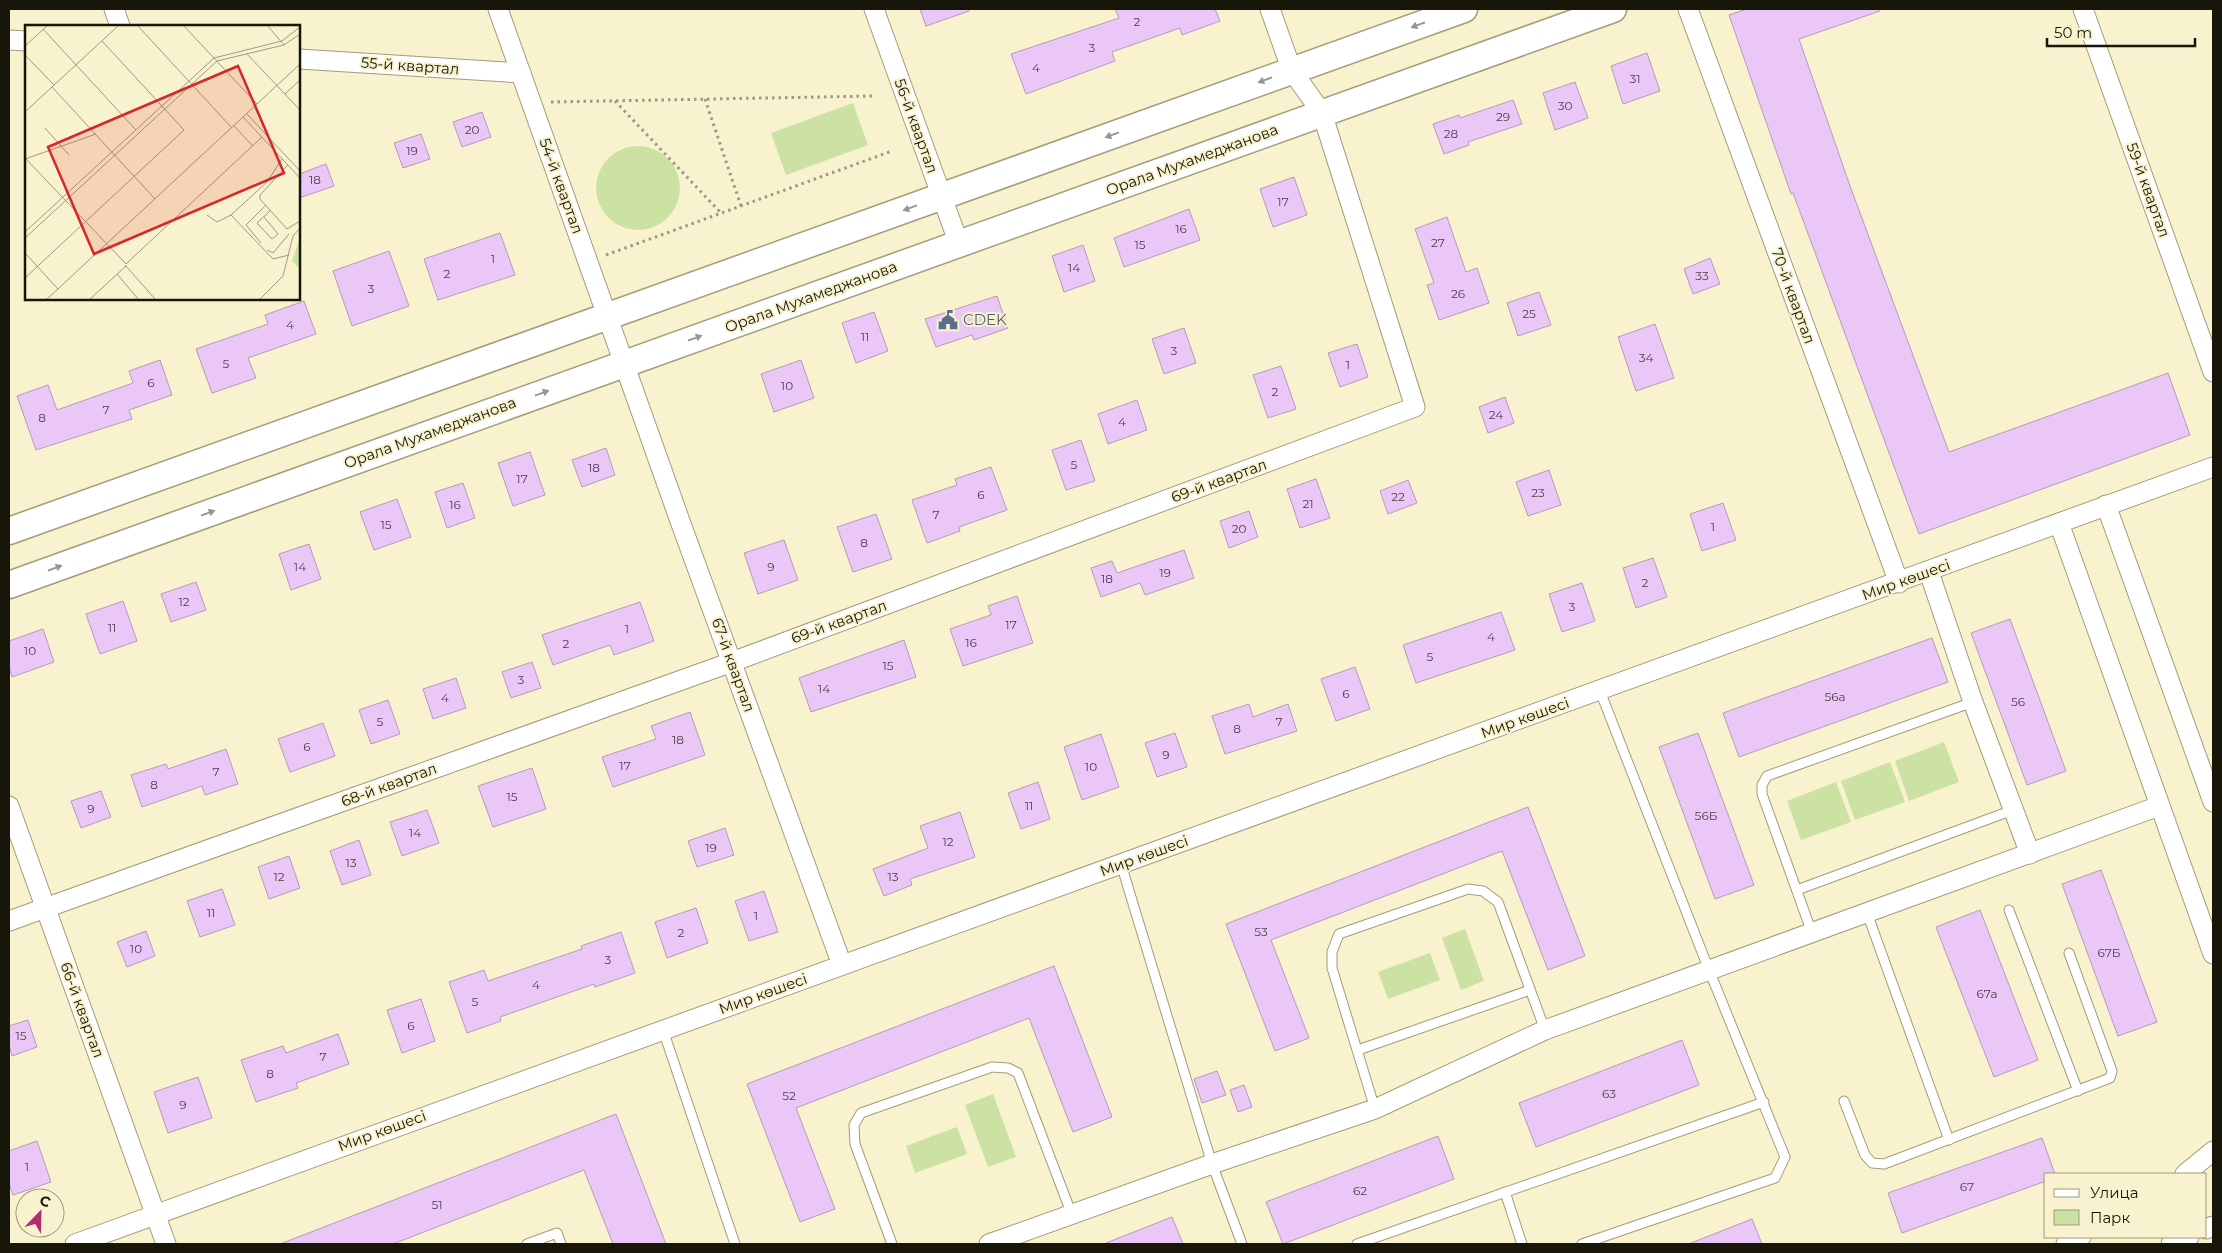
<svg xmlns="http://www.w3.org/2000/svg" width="2222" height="1253" viewBox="0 0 2222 1253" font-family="Montserrat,sans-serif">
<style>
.green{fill:#cbe2a2}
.building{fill:#ebc7f8;stroke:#b19cb9}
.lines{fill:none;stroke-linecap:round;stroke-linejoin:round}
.lane-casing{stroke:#a29c7a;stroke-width:11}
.street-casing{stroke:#a29c7a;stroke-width:21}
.secondary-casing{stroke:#a29c7a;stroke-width:29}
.path{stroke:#9d987e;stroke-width:3;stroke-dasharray:2.5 4;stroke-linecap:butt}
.lane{stroke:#fff;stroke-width:9}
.street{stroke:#fff;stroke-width:19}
.secondary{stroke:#fff;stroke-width:26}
.oneway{fill:#979690}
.labels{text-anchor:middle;stroke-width:4;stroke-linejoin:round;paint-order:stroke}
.number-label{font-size:12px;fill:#4d4245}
.street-label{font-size:15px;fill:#181609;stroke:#f9f2ce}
.service-label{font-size:15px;fill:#4e5e75;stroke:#f9f2ce;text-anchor:start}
.inset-road{fill:none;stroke:#9f9a7f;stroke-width:1}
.view{fill:#d62828;fill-opacity:0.15;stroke:#d62828;stroke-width:2.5}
.inset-edge{fill:none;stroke:#181609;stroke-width:2.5}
</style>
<rect width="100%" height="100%" fill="#f9f2ce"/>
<g class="green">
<path d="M853,103l15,42 -82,30 -15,-42z"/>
<circle cx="638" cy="188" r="42"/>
<path d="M1944,742l15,40 -50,19 -14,-40z"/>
<path d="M1890,762l15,40 -50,18 -14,-39z"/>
<path d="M1836,782l15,40 -50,18 -14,-39z"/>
<path d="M1465,929l19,52 -23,9 -19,-52z"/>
<path d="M1430,953l10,27 -52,19 -10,-27z"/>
<path d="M993,1094l23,63 -28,10 -23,-62z"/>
<path d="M957,1127l10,27 -52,19 -9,-27z"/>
</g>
<g class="building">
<path d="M920,9h49v2l-43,15z"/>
<path d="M1115,9h100l5,12 -38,14 -2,-7 -68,24 3,9 -89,33 -15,-40 108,-36z"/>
<path d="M1747,9h132l1,2 -81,28 51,147 99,266 219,-79 22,62 -271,99 -126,-341 -2,1 -62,-179z"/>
<path d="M1647,53l13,38 -37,13 -12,-38z"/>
<path d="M1575,82l13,36 -33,12 -12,-37z"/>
<path d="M1513,100l9,24 -54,18 1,3 -25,9 -11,-30 26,-9 1,3z"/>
<path d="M482,112l9,25 -29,10 -9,-25z"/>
<path d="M421,134l9,25 -27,9 -9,-25z"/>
<path d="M326,164l8,22 -35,12v-24z"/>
<path d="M1294,177l13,38 -34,12 -13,-38z"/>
<path d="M1189,209l11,31 -76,27 -10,-29z"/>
<path d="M1447,217l19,55 11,-4 12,35 -50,17 -12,-35 7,-2 -19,-54z"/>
<path d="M500,233l15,42 -77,25 -14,-41z"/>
<path d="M1083,245l12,36 -31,11 -12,-36z"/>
<path d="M389,251l20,55 -57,20 -19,-55z"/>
<path d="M1710,258l10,26 -27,10 -9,-25z"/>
<path d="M1539,292l12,33 -33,11 -11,-33z"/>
<path d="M997,296l11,32 -34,12 -2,-5 -36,12 -11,-28z"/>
<path d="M304,301l12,33 -68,24 8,20 -44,15 -16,-44 72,-25 -3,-9z"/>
<path d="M874,312l14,39 -32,12 -14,-40z"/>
<path d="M1655,324l19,54 -38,13 -18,-54z"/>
<path d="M1184,328l12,35 -32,11 -12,-35z"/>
<path d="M1357,344l11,33 -28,10 -12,-34z"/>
<path d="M160,360l12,35 -43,15 3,9 -96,31 -19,-54 31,-11 9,25 76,-27 -4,-12z"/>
<path d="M801,360l13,38 -40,14 -13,-38z"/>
<path d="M1281,366l15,43 -28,9 -15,-43z"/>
<path d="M1505,397l9,26 -26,10 -9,-26z"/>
<path d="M1137,400l10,30 -39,14 -10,-30z"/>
<path d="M1081,440l14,41 -29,9 -14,-40z"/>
<path d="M606,448l9,27 -33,12 -10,-27z"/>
<path d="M530,452l15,43 -32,11 -15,-43z"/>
<path d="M991,467l16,43 -48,17 1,4 -33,12 -15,-43 45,-15 -2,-6z"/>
<path d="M1549,470l12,35 -33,11 -12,-34z"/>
<path d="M1316,479l14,39 -30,10 -13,-39z"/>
<path d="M1408,480l9,23 -29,11 -8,-23z"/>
<path d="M463,483l12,35 -28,10 -12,-36z"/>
<path d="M397,499l14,38 -37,13 -14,-38z"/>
<path d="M1723,503l13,37 -34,11 -12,-37z"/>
<path d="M1249,511l9,26 -29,11 -9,-27z"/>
<path d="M876,514l16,45 -39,13 -16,-45z"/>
<path d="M784,540l14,40 -40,14 -14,-41z"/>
<path d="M309,544l12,35 -30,11 -12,-36z"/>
<path d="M1184,550l10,28 -49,17 -5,-12 -39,14 -10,-29 21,-7 5,12z"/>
<path d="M1653,558l14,39 -31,11 -13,-40z"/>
<path d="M196,582l10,28 -35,12 -10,-28z"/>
<path d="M1582,583l13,38 -33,11 -13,-38z"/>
<path d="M1017,596l16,47 -70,23 -13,-37 41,-14 -3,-9z"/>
<path d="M123,601l14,40 -37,13 -14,-40z"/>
<path d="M640,602l14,39 -40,14 -4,-10 -57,20 -11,-30z"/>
<path d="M1501,612l14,38 -99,33 -13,-38z"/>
<path d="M2010,619l56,152 -39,14 -56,-152z"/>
<path d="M43,629l11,33 -42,15 -3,-10v-26z"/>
<path d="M1932,638l16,44 -209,75 -16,-44z"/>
<path d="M904,640l12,37 -105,35 -12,-34z"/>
<path d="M532,662l9,26 -30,10 -9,-26z"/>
<path d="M1355,667l15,42 -34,12 -15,-42z"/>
<path d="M456,678l10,30 -33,11 -10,-30z"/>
<path d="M388,700l12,34 -29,10 -12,-34z"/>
<path d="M1249,704l4,13 35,-13 9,27 -72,23 -13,-38z"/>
<path d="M690,712l15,43 -92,32 -11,-30 54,-18 -5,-13z"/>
<path d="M323,723l12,33 -45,16 -12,-33z"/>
<path d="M1175,733l12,34 -30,10 -12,-34z"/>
<path d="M1698,733l56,152 -39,14 -56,-152z"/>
<path d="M1101,734l18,53 -37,13 -18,-53z"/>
<path d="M226,749l12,35 -33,11 -3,-9 -60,21 -11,-32 35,-11 2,5z"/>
<path d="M532,768l14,41 -53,18 -15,-41z"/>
<path d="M1038,782l12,37 -29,10 -13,-36z"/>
<path d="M101,791l10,26 -30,11 -10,-27z"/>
<path d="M1528,807l57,149 -37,14 -46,-119 -231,89 38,98 -34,13 -49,-127z"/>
<path d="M427,810l12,33 -37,13 -12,-34z"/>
<path d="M960,812l15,45 -65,22 2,6 -28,11 -11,-27 55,-21 -8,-22z"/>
<path d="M725,828l9,27 -37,12 -9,-26z"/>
<path d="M359,840l12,35 -29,10 -12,-34z"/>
<path d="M289,856l11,32 -31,11 -11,-32z"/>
<path d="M2101,870l56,152 -39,14 -56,-152z"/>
<path d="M222,889l13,36 -35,12 -13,-36z"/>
<path d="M764,891l14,41 -29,9 -14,-40z"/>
<path d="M696,908l12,35 -41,15 -12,-36z"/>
<path d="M1980,910l58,150 -44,17 -58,-150z"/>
<path d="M146,931l9,25 -28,11 -10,-25z"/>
<path d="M621,932l14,41 -40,14 -1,-3 -94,33 1,4 -34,12 -18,-51 35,-12 4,11 94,-32 -1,-3z"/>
<path d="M1054,966l58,151 -39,15 -44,-114 -233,90 39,101 -35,13 -53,-138z"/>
<path d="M421,999l14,42 -33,12 -15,-43z"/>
<path d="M28,1020l9,27 -25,9 -3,-11v-19z"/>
<path d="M338,1034l11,30 -53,19 2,5 -42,14 -15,-42 42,-14 3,7z"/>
<path d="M1682,1040l17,45 -163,62 -17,-44z"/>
<path d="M1217,1071l9,24 -24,8 -8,-24z"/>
<path d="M198,1077l14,41 -44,15 -14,-41z"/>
<path d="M1244,1085l8,22 -14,5 -8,-22z"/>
<path d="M616,1114l50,130h-53l-29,-74 -191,74h-113z"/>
<path d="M1438,1136l16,43 -171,65 -17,-42z"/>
<path d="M2042,1138l13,36h-9v7l-144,52 -14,-40z"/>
<path d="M37,1141l14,41 -38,13 -4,-12v-32z"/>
<path d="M1172,1217l11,27h-77v-1z"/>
<path d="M1752,1219l10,25h-71v-1z"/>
</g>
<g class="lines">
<defs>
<g id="lane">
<path d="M1121,864l91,300 30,80"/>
<path d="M1797,890l216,-80"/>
<path d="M2009,910l69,181"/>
<path d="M1867,913l82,227"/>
<path d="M1812,933l-50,-139v-9l5,-9 206,-74"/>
<path d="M663,1030l72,214"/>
<path d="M1358,1050l172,-60"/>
<path d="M1844,1101l21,54 7,8 12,1 226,-86 2,-7 -43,-118"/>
<path d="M1375,1109l-43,-141v-16l7,-18 129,-45 15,2 15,11 47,128"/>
<path d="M1505,1192l17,52"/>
<path d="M527,1244l30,-11 4,11"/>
<path d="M892,1244l-37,-100 -1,-19 7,-12 131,-46 16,1 10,5 54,142"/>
<path d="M1357,1244l407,-142"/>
<path d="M1582,1244l193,-66 10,-21 -76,-187 -109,-279"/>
</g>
<g id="street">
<path d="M114,9l6,17"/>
<path d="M498,9l182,512 162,444"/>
<path d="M874,9l85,235"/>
<path d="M1688,9l211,574"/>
<path d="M2083,9l130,363"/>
<path d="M9,40l17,1"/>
<path d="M299,59l222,14"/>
<path d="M2106,505l107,297"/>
<path d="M2059,523l154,431"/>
<path d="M1929,572l44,130 57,152"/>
<path d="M9,806l157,438"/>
<path d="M9,921l723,-259 683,-255 -93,-294 -30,-42 -22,-62"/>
<path d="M2185,1174l28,-23"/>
<path d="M2206,1229l7,-3"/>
<path d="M75,1244l2138,-777"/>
<path d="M989,1244l223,-80 163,-55 170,-79 614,-224"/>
<path d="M2066,1244l15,-7"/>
<path d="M2171,1244l18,-7"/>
</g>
<g id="secondary">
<path d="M9,531l1455,-522"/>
<path d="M9,585l1604,-576"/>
</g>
</defs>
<use href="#lane" class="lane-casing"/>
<use href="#street" class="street-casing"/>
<use href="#secondary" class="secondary-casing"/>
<g class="path">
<path d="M705,99l36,107"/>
<path d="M615,101l106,112"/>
<path d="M551,102l322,-6"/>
<path d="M606,255l286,-104"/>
</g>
<use href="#lane" class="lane"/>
<use href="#street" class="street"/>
<use href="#secondary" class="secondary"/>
</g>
<defs><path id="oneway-solid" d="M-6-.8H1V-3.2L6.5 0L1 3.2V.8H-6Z" transform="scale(1.25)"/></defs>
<g class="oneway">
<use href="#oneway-solid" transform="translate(1418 25) rotate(160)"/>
<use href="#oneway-solid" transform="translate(1265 80) rotate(160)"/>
<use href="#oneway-solid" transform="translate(1112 135) rotate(160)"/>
<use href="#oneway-solid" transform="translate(910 208) rotate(160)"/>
<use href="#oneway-solid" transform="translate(695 338) rotate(-20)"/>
<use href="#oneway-solid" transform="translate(542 393) rotate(-20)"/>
<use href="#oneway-solid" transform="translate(208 513) rotate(-20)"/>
<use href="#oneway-solid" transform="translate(55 568) rotate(-20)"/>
</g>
<defs>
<symbol id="civic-bare" viewBox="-9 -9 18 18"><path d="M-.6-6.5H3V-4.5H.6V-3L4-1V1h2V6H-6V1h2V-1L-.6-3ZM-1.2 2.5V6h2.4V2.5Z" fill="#5c6f8a" stroke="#f9f2ce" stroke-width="2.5" paint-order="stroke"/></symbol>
</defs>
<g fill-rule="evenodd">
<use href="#civic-bare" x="934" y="306" width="28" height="28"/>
</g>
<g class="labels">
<g class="number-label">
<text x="1137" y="26">2</text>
<text x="1092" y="52">3</text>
<text x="1036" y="72">4</text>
<text x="1635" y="83">31</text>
<text x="1565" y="110">30</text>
<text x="1503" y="121">29</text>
<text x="472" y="134">20</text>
<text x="1451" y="138">28</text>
<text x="412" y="155">19</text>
<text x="315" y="184">18</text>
<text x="1283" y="206">17</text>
<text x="1181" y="233">16</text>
<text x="1438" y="247">27</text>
<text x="1140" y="249">15</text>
<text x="493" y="263">1</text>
<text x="1074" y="272">14</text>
<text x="447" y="278">2</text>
<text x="1702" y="280">33</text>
<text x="371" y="293">3</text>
<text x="1458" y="298">26</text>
<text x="1529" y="318">25</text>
<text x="290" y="329">4</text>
<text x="865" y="341">11</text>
<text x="1174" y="355">3</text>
<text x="1646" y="362">34</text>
<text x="226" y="368">5</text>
<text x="1348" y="369">1</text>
<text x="151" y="387">6</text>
<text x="787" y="390">10</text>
<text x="1275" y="396">2</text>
<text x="106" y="414">7</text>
<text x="1496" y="419">24</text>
<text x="42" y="422">8</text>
<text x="1122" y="426">4</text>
<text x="1074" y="469">5</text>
<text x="594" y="472">18</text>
<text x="522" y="483">17</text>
<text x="1538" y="497">23</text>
<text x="981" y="499">6</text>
<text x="1398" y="501">22</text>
<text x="1308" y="508">21</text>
<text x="455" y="509">16</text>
<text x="936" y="519">7</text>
<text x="386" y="529">15</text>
<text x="1713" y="531">1</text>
<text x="1239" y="533">20</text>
<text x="864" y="547">8</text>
<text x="300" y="571">14</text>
<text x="771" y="571">9</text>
<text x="1165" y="577">19</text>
<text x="1107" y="583">18</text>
<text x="1645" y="587">2</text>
<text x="184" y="606">12</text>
<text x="1572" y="611">3</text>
<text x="1011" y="629">17</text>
<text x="112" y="632">11</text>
<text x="627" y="633">1</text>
<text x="1491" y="641">4</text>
<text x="971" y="647">16</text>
<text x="566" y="648">2</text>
<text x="30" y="655">10</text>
<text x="1430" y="661">5</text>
<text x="888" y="670">15</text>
<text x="521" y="684">3</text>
<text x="824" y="693">14</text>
<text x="1346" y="698">6</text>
<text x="1835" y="701">56а</text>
<text x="445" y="702">4</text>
<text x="2018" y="706">56</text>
<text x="380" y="726">5</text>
<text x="1279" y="726">7</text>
<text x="1237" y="733">8</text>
<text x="678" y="744">18</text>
<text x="307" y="751">6</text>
<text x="1166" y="759">9</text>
<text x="625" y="770">17</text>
<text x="1091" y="771">10</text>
<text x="216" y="776">7</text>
<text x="154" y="789">8</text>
<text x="512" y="801">15</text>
<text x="1029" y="810">11</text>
<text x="91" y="813">9</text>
<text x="1706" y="820">56Б</text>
<text x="415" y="837">14</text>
<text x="948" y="846">12</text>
<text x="711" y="852">19</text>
<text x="351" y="867">13</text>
<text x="279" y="881">12</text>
<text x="893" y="881">13</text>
<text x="211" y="917">11</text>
<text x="756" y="920">1</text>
<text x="1261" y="936">53</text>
<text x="681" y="937">2</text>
<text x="136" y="953">10</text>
<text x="2109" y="957">67Б</text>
<text x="608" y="964">3</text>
<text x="536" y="989">4</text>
<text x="1987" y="998">67а</text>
<text x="475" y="1006">5</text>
<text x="411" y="1030">6</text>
<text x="21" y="1040">15</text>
<text x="323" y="1061">7</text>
<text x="270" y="1078">8</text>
<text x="1609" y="1098">63</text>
<text x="789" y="1100">52</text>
<text x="183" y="1109">9</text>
<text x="27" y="1171">1</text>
<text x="1967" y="1191">67</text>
<text x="1360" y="1195">62</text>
<text x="437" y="1209">51</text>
</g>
<g class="street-label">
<text transform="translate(410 66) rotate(4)" y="5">55-й квартал</text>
<text transform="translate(916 126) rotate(70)" y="5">56-й квартал</text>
<text transform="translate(1192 160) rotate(-20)" y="5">Орала Мухамеджанова</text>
<text transform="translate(561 186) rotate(70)" y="5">54-й квартал</text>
<text transform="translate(2148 190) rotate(70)" y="5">59-й квартал</text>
<text transform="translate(1793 296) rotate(70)" y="5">70-й квартал</text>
<text transform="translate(811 297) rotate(-20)" y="5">Орала Мухамеджанова</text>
<text transform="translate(430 433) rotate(-20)" y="5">Орала Мухамеджанова</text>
<text transform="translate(1219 481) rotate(-20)" y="5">69-й квартал</text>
<text transform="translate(1906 580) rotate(-20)" y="5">Мир көшесі</text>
<text transform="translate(839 622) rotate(-20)" y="5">69-й квартал</text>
<text transform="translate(733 665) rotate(70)" y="5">67-й квартал</text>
<text transform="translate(1525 718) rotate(-20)" y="5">Мир көшесі</text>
<text transform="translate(389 785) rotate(-20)" y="5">68-й квартал</text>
<text transform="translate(1144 856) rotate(-20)" y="5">Мир көшесі</text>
<text transform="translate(763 994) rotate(-20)" y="5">Мир көшесі</text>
<text transform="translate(82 1010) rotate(70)" y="5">66-й квартал</text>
<text transform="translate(382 1131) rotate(-20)" y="5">Мир көшесі</text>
</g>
<g class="service-label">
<text x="963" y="325">CDEK</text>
</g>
</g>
<g transform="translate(25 25)">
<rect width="275" height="275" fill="#f9f2ce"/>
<path d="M275,213v31l-8,-8z" fill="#cbe2a2"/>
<path class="inset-road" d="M112,0l95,103M158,0l74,79M242,0l17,20M18,4l93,101M0,21l23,-21M222,29l53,56M0,30l29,30M27,62l103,112M260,69l15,-14M0,87l94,-87M222,89l53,57M218,92l57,61M209,101l19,20M20,103l24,27M0,133l101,106 136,-127M0,134l71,-25M263,140l-28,30v4l27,30 13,-8M182,190l10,7 14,-7 42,44 16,-4M206,190l36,-33 15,-23M239,192l14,17 -6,5 -15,-16 14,-13M0,207l189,-174 68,-17 18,-14M0,213l192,-177 67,-16 16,-11M236,218l-15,-18 20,-20M242,225l6,3 16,-19M0,228l33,36M100,240l31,35M92,249l22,26M0,253l159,-148 -82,-89M21,275l254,-236M64,275l37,-34M234,275l24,-24 10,-40 7,-8"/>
<path class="view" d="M213,41l46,107 -190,81 -46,-107z"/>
<rect width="275" height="275" class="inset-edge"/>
</g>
<rect width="2222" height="1253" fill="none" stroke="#181609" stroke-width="20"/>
<rect x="2044" y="1173" width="162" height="65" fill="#f9f2ce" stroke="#9f9a7f"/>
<rect x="2054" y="1189" width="25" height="8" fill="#ffffff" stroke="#9f9a7f"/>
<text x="2090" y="1198" font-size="15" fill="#181609">Улица</text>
<rect x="2054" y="1210" width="25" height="15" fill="#cbe2a2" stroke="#9f9a7f"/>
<text x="2090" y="1223" font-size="15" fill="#181609">Парк</text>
<g transform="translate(40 1213) rotate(23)"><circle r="24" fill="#f9f2ce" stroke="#9f9a7f"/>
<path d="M0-4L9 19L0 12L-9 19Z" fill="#b12c73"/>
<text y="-8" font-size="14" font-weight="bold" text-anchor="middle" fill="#181609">С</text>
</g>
<path d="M2047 38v8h148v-8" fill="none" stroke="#181609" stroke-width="2.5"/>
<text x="2054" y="38" font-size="15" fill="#181609" stroke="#f9f2ce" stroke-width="4" paint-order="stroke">50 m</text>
</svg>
